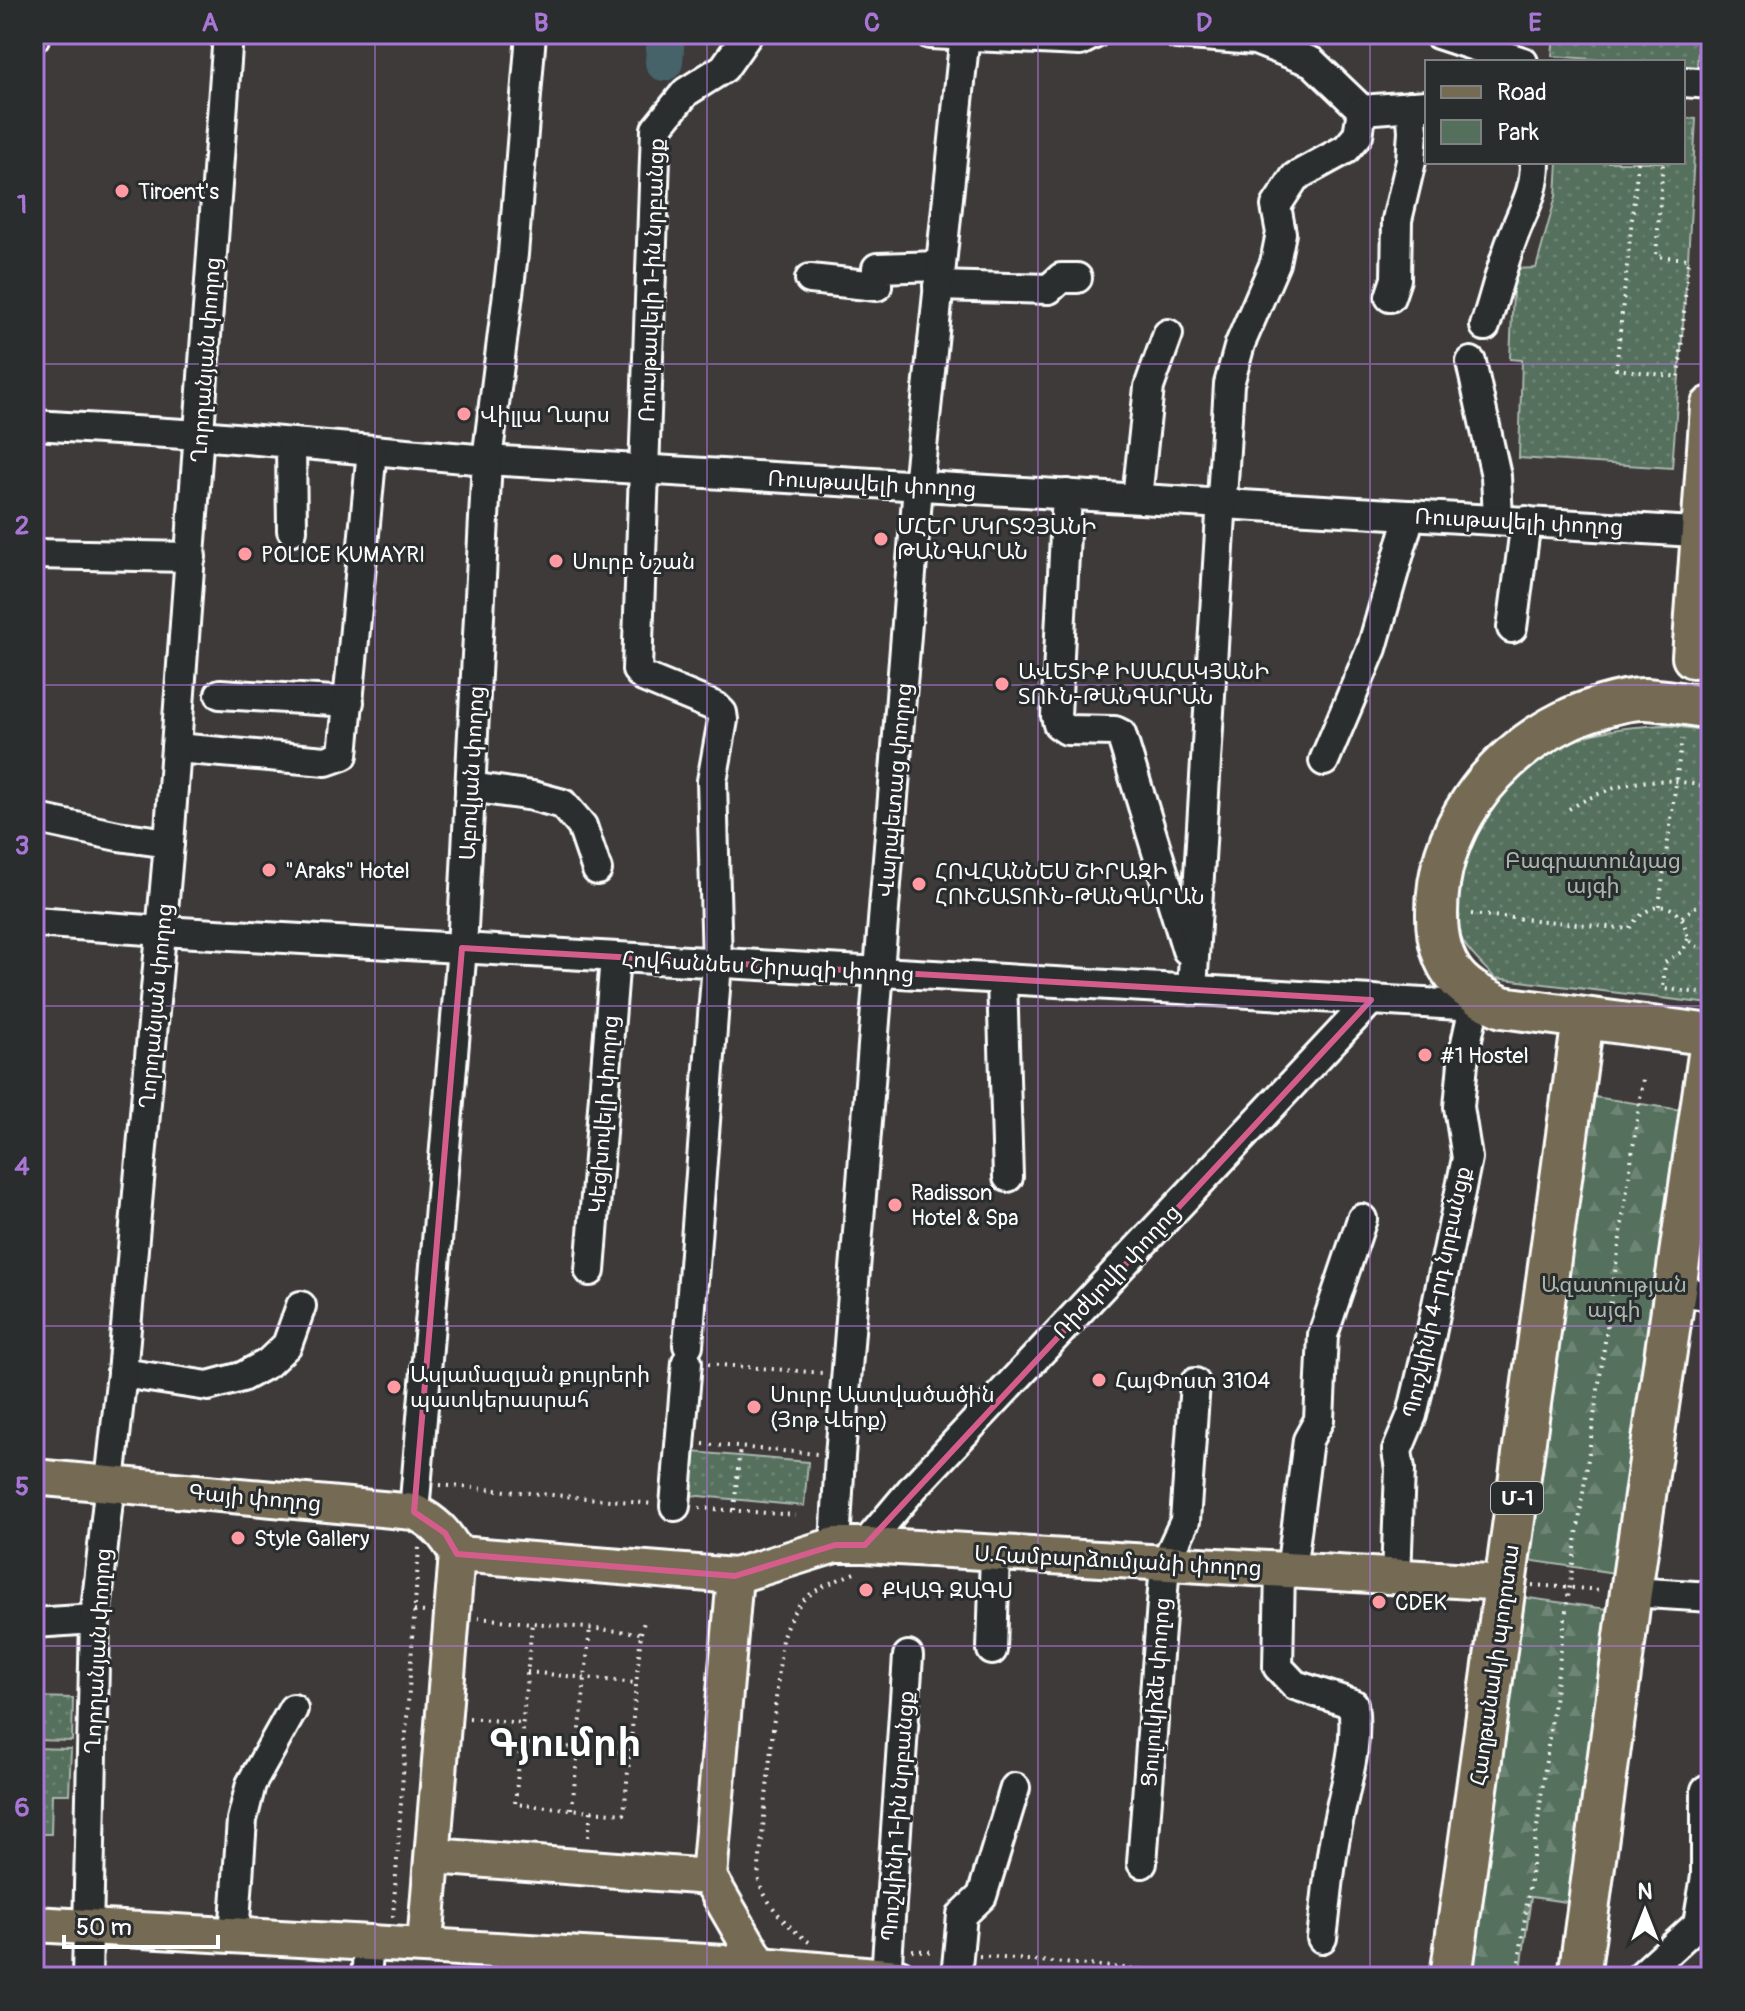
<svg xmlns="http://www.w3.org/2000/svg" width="1745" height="2011" viewBox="0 0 1745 2011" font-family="Pangolin,'Noto Sans Armenian',sans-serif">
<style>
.green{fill:url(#green-dots);stroke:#aab7ae;stroke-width:2}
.forest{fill:url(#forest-firs);stroke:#aab7ae;stroke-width:2}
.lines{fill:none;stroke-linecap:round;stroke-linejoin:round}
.river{stroke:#456367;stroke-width:38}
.minor-casing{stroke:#fff;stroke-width:34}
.major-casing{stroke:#fff;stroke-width:40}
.highway-casing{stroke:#fff;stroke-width:46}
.path{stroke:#fff;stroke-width:4;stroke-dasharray:2 6;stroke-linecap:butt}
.minor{stroke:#2a2d2e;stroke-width:28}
.major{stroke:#746b52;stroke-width:34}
.highway{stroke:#746b52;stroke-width:40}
.marked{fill:none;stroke:#d45d8c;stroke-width:6;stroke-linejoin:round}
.grid{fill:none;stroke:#a976d5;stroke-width:2;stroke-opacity:0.55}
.poi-dot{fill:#ff9aa2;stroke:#2a2d2e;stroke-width:3}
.labels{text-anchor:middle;stroke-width:6;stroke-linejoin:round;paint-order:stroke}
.shield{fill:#2a2d2e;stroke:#bfc0c0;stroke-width:2}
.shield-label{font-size:20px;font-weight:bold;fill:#fff}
.poi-label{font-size:22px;fill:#fff;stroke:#2a2d2e;text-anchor:start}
.street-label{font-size:22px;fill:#fff;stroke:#2a2d2e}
.park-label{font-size:22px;fill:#aab7ae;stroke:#2a2d2e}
.town-label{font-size:38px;font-weight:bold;fill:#fff;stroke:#2a2d2e}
.neatline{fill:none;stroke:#a976d5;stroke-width:3}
.grid-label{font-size:26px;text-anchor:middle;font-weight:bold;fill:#a976d5}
</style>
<defs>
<pattern id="green-dots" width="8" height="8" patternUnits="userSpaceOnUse" patternTransform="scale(2)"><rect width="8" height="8" fill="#556f5d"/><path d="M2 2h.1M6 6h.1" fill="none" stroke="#6e8575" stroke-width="1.8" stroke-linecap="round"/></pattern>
<pattern id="forest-firs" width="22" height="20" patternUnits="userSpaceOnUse" patternTransform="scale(2)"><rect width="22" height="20" fill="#556f5d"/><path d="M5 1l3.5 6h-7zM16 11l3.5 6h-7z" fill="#6e8575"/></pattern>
</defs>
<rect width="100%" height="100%" fill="#3e3a39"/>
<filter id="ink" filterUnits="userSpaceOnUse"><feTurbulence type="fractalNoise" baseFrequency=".0125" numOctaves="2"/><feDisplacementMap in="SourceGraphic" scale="16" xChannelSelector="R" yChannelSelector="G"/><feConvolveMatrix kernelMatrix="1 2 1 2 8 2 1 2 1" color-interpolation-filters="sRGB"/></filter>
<g filter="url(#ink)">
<g class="green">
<path d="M1554,34h145l-2,33 -14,-1v-4h-51l-80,-6z"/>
<path d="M1683,118l13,1 -8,140 -16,209 -153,-10 3,-98 -12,-1 4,-90 22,-1 20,-72 2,-34h125z"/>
<path d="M1664,725l47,6v273l-216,-26c-12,-13 -32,-30 -37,-48 -17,-62 45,-155 99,-182 34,-18 69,-21 107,-23z"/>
<path d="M693,1452l115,10 -4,44 -115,-11z"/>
<path d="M34,1697l39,1 -1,43 -38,-1z"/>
<path d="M34,1748l37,1 -2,45h-17l-1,40h-17z"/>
</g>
<g class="forest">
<path d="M1594,1097l95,14 -67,463 -95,-14z"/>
<path d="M1521,1597l94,13 -41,293 -43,-6 -11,80h-52z"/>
</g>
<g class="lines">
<path class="river" d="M664,62l2,-28"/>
<defs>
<g id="minor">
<path d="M930,34l150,7 14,-7"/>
<path d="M1177,34l78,6 57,22 50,48 65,-5"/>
<path d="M1438,34l85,28"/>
<path d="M34,38l2,-4"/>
<path d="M1683,82l28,2"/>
<path d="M810,279l67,7v-18l63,-2"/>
<path d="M938,286l111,3 12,-11h16"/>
<path d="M1390,297l6,-18 1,-59 14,-59 2,-30 -2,-25"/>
<path d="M1485,326c10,-30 17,-62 29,-92 10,-27 21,-41 21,-72"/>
<path d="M1471,362l25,114 2,44"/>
<path d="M34,425l166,10 287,25 1224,73"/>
<path d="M291,443l1,87"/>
<path d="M1067,494l-11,222 2,8 9,6 48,1 6,3 66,216"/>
<path d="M1137,498l12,-111 19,-53"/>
<path d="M34,554l157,3"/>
<path d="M1512,628l14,-107"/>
<path d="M220,694l129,8"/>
<path d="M176,748l150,13 17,-6 29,-305"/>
<path d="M1324,761l48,-113 38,-133"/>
<path d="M470,787l63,9 30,8 19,22 15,44"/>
<path d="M34,818l84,18 51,7"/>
<path d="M34,922l128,9 1333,76"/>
<path d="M1002,979l6,198"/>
<path d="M1192,990l37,-606 11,-40 35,-81 6,-30 -5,-27 19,-29 51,-28 12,-14 4,-25"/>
<path d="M590,1271l25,-314"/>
<path d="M1675,1290l36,6"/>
<path d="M688,1345l29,-382 -5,-182 11,-61 -1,-7 -6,-6 -73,-30 -6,-7 19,-541 30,-37 38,-24 24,-34"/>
<path d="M122,1373l86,13 34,-9 26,-14 19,-18 14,-39"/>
<path d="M675,1506l12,-144"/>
<path d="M414,1512l48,-564 25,-488 26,-206 18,-220"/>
<path d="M835,1545l5,-89 78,-970 47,-452"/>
<path d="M865,1545l48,-57 458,-488"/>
<path d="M1280,1570l-2,97 17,18 58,19c6,42 -8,81 -16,123 -8,36 -10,74 -15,111"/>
<path d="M1291,1571l17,-131 11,-20 4,-85 39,-116"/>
<path d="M1396,1577l4,-108 -3,-18 15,-36 19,-81 36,-176 -8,-51 5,-55 10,-45"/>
<path d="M1631,1592l80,5"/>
<path d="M34,1623l61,-4"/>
<path d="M992,1650l3,-97"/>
<path d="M1142,1863l23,-299 20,-43 10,-138"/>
<path d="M234,1936l8,-116 9,-36 42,-75"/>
<path d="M886,1976l22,-320"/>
<path d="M87,1977l8,-358 27,-246 47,-530 59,-809"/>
<path d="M366,1977l3,-34"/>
<path d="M956,1977l6,-62 20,-19 33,-108"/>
<path d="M1640,1977l58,-53 8,-48v-86"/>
</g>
<g id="major">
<path d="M34,1477l380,35c21,10 31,21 43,42"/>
<path d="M457,1554l278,22 100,-31h30l641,38"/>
<path d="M433,1856l276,21"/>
<path d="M709,1877l26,-301"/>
<path d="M709,1877l51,88"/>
<path d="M34,1924l726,41 139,12"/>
<path d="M425,1944l32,-390"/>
</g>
<g id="highway">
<path d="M1693,657l18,-250"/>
<path d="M1711,708c-22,-3 -44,-8 -66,-9 -21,-1 -63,13 -82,23 -73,37 -127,108 -126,193 0,22 4,44 19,62 12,14 29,22 46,30l209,28"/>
<path d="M1451,1977l132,-958"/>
<path d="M1579,1977l52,-385 80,-551"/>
</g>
</defs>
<use href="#minor" class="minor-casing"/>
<use href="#major" class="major-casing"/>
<use href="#highway" class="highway-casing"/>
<g class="path">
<path d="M1638,162l-22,207 63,8 9,-118 -32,-3 7,-94"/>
<path d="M1569,809c45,-27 91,-37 142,-20"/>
<path d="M1659,906l23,-167"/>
<path d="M1471,914l158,15c10,-17 34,-33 51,-13 6,7 5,16 9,23 5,9 13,9 22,9"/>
<path d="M1682,917l29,-22"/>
<path d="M1688,939l-5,12 -18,11 -2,27 48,5"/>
<path d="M708,1364l115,9"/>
<path d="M703,1444l114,10"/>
<path d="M440,1485l214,19"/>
<path d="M699,1508l96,7"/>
<path d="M734,1510l6,-63"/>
<path d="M1532,1585l71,5"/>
<path d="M414,1611l12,1"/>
<path d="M478,1618l163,15 -17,181 -109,-10 17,-181"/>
<path d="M641,1633l4,-15"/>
<path d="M527,1672l109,11"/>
<path d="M469,1718l53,5"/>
<path d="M520,1743l110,10"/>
<path d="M572,1809l18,-181"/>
<path d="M588,1837l3,-26"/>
<path d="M393,1917l26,-370"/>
<path d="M809,1942c-20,-14 -46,-40 -51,-65l24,-238c14,-45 36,-51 75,-67"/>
<path d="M912,1950l23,2"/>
<path d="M979,1956l253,21"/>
<path d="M1517,1977l50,-373 76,-525"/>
</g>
<use href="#minor" class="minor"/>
<use href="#major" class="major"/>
<use href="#highway" class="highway"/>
</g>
</g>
<path class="marked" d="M462,948l909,52 -506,545h-30l-100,31 -278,-22 -12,-21 -31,-21z"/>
<path class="grid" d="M375,34v1943M707,34v1943M1038,34v1943M1370,34v1943M34,364h1677M34,685h1677M34,1006h1677M34,1326h1677M34,1646h1677"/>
<g class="poi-dot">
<circle cx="122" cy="191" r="8"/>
<circle cx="464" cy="414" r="8"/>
<circle cx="881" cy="539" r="8"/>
<circle cx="245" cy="554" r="8"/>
<circle cx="556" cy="561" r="8"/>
<circle cx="1002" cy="684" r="8"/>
<circle cx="269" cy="870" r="8"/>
<circle cx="919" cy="884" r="8"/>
<circle cx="1425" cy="1055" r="8"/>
<circle cx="895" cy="1205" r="8"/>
<circle cx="1099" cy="1380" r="8"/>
<circle cx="394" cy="1387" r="8"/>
<circle cx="754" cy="1407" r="8"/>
<circle cx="238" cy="1538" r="8"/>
<circle cx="866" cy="1590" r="8"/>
<circle cx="1379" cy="1602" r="8"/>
</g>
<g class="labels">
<rect class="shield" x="1491" y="1482" width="52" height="32" rx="6"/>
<g class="shield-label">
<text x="1517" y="1505">Մ-1</text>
</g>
<g class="poi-label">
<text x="138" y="199">Tiroent's</text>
<text x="480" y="422">Վիլլա Ղարս</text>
<text x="897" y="534">ՄՀԵՐ ՄԿՐՏՉՅԱՆԻ<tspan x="897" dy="25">ԹԱՆԳԱՐԱՆ</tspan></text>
<text x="261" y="562">POLICE KUMAYRI</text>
<text x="572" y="569">Սուրբ Նշան</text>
<text x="1018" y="679">ԱՎԵՏԻՔ ԻՍԱՀԱԿՅԱՆԻ<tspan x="1018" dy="25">ՏՈՒՆ-ԹԱՆԳԱՐԱՆ</tspan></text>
<text x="285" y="878">"Araks" Hotel</text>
<text x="935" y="879">ՀՈՎՀԱՆՆԵՍ ՇԻՐԱԶԻ<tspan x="935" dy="25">ՀՈՒՇԱՏՈՒՆ-ԹԱՆԳԱՐԱՆ</tspan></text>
<text x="1441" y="1063">#1 Hostel</text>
<text x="911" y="1200">Radisson<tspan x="911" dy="25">Hotel &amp; Spa</tspan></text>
<text x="410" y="1382">Ասլամազյան քույրերի<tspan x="410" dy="25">պատկերասրահ</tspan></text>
<text x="1115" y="1388">ՀայՓոստ 3104</text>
<text x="770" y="1402">Սուրբ Աստվածածին<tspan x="770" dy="25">(Յոթ Վերք)</tspan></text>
<text x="254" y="1546">Style Gallery</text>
<text x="882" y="1598">ՔԿԱԳ ԶԱԳՍ</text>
<text x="1395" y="1610">CDEK</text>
</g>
<g class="street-label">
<text transform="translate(651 280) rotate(-88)" y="8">Ռուսթավելի 1-ին նրբանցք</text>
<text transform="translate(205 360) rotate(-86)" y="8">Ղորղանյան փողոց</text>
<text transform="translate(872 483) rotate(3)" y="8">Ռուսթավելի փողոց</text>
<text transform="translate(1519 521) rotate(3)" y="8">Ռուսթավելի փողոց</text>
<text transform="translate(471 773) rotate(-87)" y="8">Աբովյան փողոց</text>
<text transform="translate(894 790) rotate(-85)" y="8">Վարպետաց փողոց</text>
<text transform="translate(768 966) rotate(3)" y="8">Հովհաննես Շիրազի փողոց</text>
<text transform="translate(155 1006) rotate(-85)" y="8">Ղորղանյան փողոց</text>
<text transform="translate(603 1114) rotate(-86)" y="8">Կեցխովելի փողոց</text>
<text transform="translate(1116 1271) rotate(-47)" y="8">Ռիժկովի փողոց</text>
<text transform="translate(1436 1292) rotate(-78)" y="8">Պուշկինի 4-րդ նրբանցք</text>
<text transform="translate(255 1497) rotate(5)" y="8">Գայի փողոց</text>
<text transform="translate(1118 1560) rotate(3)" y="8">Ս.Համբարձումյանի փողոց</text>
<text transform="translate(97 1651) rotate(-87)" y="8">Ղորղանյան փողոց</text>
<text transform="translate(1494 1665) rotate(-82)" y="8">Հաղթանակի պողոտա</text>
<text transform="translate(1155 1692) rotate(-86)" y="8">Ցուլուկիձե փողոց</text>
<text transform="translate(897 1816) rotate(-86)" y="8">Պուշկինի 1-ին նրբանցք</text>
</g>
<g class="park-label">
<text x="1593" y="868">Բագրատունյաց<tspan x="1593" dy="25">այգի</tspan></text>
<text x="1614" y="1292">Ազատության<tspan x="1614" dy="25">այգի</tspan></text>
</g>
<g class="town-label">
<text x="565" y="1756">Գյումրի</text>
</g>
</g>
<rect width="1745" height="2011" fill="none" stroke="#2a2d2e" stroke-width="88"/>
<rect x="1425" y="60" width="260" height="104" fill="#2a2d2e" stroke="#7f8182" stroke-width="2"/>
<rect x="1441" y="86" width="40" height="12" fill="#746b52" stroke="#7f8182" stroke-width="2"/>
<text x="1497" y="100" font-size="24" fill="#ffffff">Road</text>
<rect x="1441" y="120" width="40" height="24" fill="#556f5d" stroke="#7f8182" stroke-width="2"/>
<text x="1497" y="140" font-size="24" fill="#ffffff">Park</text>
<g transform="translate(1645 1911)" stroke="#2a2d2e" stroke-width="6" paint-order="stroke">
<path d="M0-6L14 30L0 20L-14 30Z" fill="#ffffff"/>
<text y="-12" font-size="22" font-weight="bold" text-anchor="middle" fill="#ffffff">N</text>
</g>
<path d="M64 1935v12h154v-12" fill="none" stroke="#ffffff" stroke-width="4"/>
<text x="76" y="1935" font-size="24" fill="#ffffff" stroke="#2a2d2e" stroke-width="6" paint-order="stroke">50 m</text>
<rect x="44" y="44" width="1657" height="1923" class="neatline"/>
<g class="grid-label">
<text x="210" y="31">A</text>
<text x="541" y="31">B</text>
<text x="872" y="31">C</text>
<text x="1204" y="31">D</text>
<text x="1535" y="31">E</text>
<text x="22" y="213">1</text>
<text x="22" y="534">2</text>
<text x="22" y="854">3</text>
<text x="22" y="1175">4</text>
<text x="22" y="1495">5</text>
<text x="22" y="1816">6</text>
</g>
</svg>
